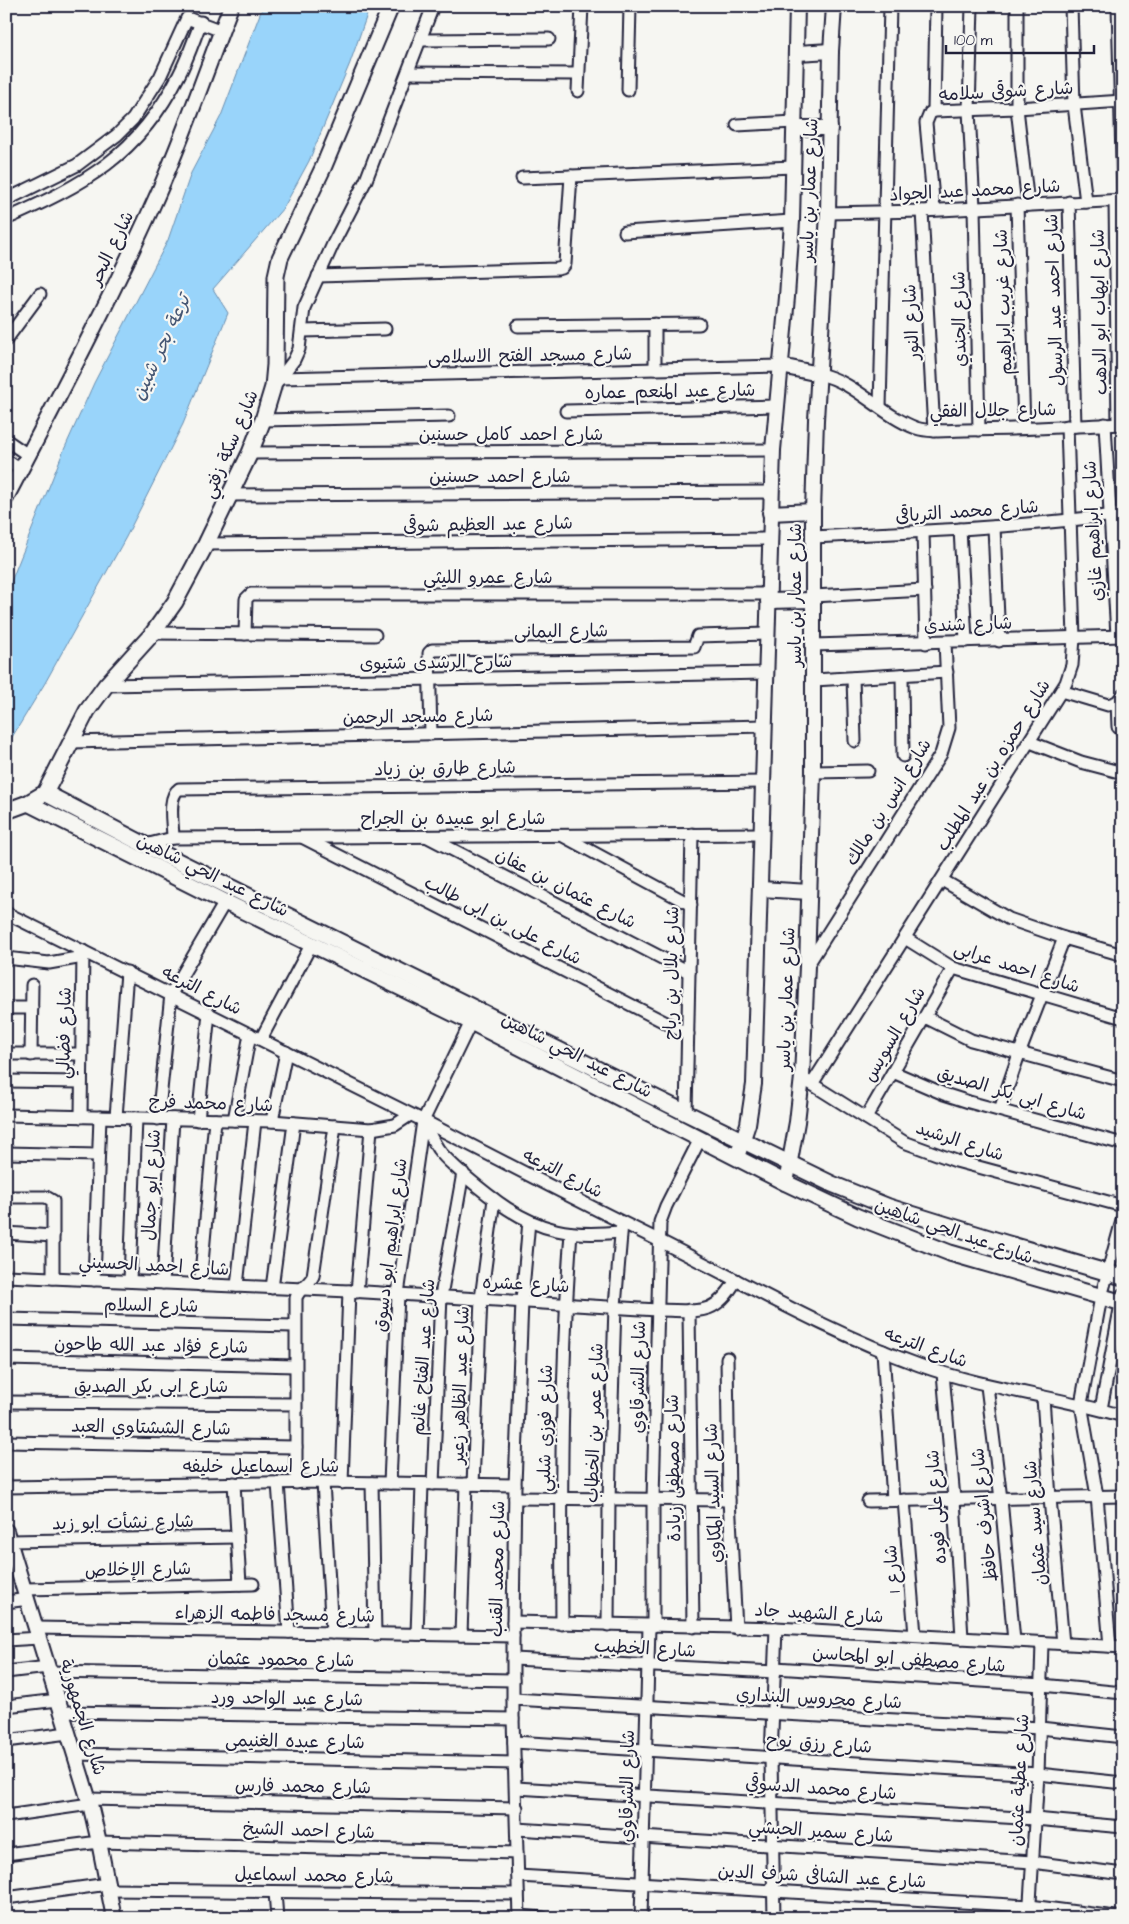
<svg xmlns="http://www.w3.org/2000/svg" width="1129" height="1924" viewBox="0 0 1129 1924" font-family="'Architects Daughter','Playpen Sans Arabic',sans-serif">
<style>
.water{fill:#99d4fa;stroke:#698dae}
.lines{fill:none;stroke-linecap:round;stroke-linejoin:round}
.minor-casing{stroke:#22223b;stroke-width:15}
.tertiary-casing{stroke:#22223b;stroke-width:18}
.secondary-casing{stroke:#22223b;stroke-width:19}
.minor{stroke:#f6f6f2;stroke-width:11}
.tertiary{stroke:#f6f6f2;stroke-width:14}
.secondary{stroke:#f6f6f2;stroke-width:15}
.labels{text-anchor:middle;stroke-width:4.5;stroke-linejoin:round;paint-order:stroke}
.street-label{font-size:18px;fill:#22223b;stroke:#f6f6f2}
.water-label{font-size:19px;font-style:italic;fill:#465774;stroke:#f6f6f2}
</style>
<rect width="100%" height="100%" fill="#f6f6f2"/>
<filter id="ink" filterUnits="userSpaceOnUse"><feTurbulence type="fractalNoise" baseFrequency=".02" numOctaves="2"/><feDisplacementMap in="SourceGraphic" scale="10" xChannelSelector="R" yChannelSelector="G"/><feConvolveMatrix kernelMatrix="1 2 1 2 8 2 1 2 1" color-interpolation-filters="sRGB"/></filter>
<g filter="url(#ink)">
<path class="water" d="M263,6h107l-20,57 -41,98 -25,46 -71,82 15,24 -45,111 -57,113 -81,146 -39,64v-153l57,-142 31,-69 74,-143 23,-67 30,-57z"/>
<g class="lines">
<defs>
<g id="minor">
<path d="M972,6l-3,104 5,98 5,222"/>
<path d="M1017,6v102l11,97"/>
<path d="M1071,6l3,99 12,97"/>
<path d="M1118,6l5,192"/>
<path d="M422,40l127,-1"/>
<path d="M409,73l169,1"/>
<path d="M628,90l2,-84"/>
<path d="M578,91l4,-85"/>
<path d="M934,111l2,-105"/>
<path d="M737,125l58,-3"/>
<path d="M522,178l272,-11"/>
<path d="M6,200l71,-35 40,-30 16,-16 27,-42 27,-59 35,13"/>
<path d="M1115,201l3,223"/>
<path d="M1069,202l6,224"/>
<path d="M1017,205l7,223"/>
<path d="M934,210l-8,-87 4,-10 4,-2 83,-3 106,-7"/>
<path d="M922,211l12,220"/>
<path d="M828,213l94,-2 201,-11"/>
<path d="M6,219c79,-35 132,-63 173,-144 9,-17 15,-36 22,-53"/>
<path d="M625,232l167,-11"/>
<path d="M318,276l239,-7 5,-1 3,-4 6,-88"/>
<path d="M655,324v45"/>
<path d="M518,326l181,-2"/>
<path d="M302,331l83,-2"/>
<path d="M6,340l34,-46"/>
<path d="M819,374c37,8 62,41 97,54 15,5 34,2 49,2 53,0 105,-4 158,-6"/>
<path d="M281,378l500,-12"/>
<path d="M277,382l17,-22 5,-11 5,-41 29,-64 33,-64 67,-174"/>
<path d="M880,407l10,-401"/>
<path d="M566,411l210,-5"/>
<path d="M263,420l186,-4"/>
<path d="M1105,424l12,212"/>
<path d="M6,440l22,15"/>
<path d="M250,453l523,-3"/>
<path d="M6,460l15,10"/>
<path d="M229,495l542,-3"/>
<path d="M994,527l5,114"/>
<path d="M960,529l6,112"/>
<path d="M923,532l3,111"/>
<path d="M813,537c104,-5 207,-10 310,-23"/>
<path d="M206,544l564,-5"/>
<path d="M813,596l112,-6"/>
<path d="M153,633l222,2"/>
<path d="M245,634l1,-35 5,-5h517"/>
<path d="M813,645l310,-9"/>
<path d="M902,675l1,81"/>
<path d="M853,678l2,63"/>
<path d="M814,680l133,-8"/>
<path d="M106,685l661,-12"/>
<path d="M1061,691l47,14 9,-3 6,-7"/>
<path d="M1117,702l1,25 5,4"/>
<path d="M431,734l-2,-81 3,-3 262,-3 4,-11 69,-2"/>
<path d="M71,742l694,-16"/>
<path d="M1030,742l51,20 42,11"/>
<path d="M813,772l55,-1"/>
<path d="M563,836l128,69"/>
<path d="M428,837l261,135"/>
<path d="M173,838c0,-14 -6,-41 6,-49l585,-7"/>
<path d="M304,838l384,196"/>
<path d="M145,845l28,-7 589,-4"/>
<path d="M942,880l67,39 55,19 59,17"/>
<path d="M6,913c141,69 281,139 420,209 77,40 154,80 232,118 86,43 170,92 261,125 67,24 136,31 204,51"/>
<path d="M905,938l48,30 170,50"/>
<path d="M6,958l43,5 34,-6"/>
<path d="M807,966l134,-212 8,-26 -4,-86"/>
<path d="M6,1008h26"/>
<path d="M925,1017l46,23 152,41"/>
<path d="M261,1039l50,-94"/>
<path d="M6,1054h75"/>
<path d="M31,1055l1,-70"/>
<path d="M893,1072l51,22 25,8 154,42"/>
<path d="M6,1081l75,1"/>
<path d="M807,1081l97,61 52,19 167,45"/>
<path d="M812,1084l254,-401 6,-18 2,-27 -7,-212"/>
<path d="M1000,1110l19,-56 45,-116"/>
<path d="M686,1113l6,-279"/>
<path d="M6,1115l266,6 99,8 24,-4 15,-10"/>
<path d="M81,1117l2,-166"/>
<path d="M116,1117l11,-145"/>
<path d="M866,1118l87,-150"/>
<path d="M158,1119l13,-125 54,-92"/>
<path d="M198,1120l11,-107"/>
<path d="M234,1120l16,-86"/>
<path d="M272,1121l14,-69"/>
<path d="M424,1122c4,9 8,18 14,27 7,10 18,18 27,27 27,23 56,46 91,54 21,5 43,4 64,2"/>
<path d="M6,1153l92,2"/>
<path d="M6,1197h40l7,4v77"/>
<path d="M6,1233l47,3"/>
<path d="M6,1276l343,15 308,19c39,0 57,9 79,-30"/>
<path d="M94,1280l6,-163"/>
<path d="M130,1281l6,-163"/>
<path d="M163,1283l10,-164"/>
<path d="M200,1285l15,-165"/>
<path d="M237,1286l18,-165"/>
<path d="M272,1288l22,-165"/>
<path d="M357,1292l14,-163"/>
<path d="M689,1310l4,317"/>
<path d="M6,1319l288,7"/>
<path d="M883,1351l10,149"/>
<path d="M727,1358l2,142 7,128"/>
<path d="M6,1359l289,7"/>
<path d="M943,1373l11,126 8,139"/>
<path d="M987,1386l14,113 13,142"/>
<path d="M1043,1398l7,100 13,146"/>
<path d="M6,1402l289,2"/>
<path d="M1101,1409l22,-115"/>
<path d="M6,1442l290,5"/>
<path d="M323,1482l9,151"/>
<path d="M234,1483l6,101"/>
<path d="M278,1483l11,149"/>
<path d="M296,1483v-185c3,-10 13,-13 17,-22l22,-150"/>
<path d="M342,1483l7,-192"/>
<path d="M372,1483l3,151"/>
<path d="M390,1483l8,-189 25,-173 48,-99"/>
<path d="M433,1484l8,-188 22,-123"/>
<path d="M473,1484l8,-185 13,-100"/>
<path d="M6,1487l317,-5 192,3"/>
<path d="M515,1498l214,2"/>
<path d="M904,1500l11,135"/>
<path d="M868,1501l255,-5"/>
<path d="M10,1541l227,-4"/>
<path d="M25,1589l228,-5"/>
<path d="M6,1602l22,-3"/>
<path d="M513,1622l263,6 347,19"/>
<path d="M562,1624c-1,-130 -1,-261 9,-391"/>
<path d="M608,1625l1,-126 6,-193 7,-83"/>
<path d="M653,1626v-127l7,-277 6,-16 34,-67"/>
<path d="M36,1628l477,8"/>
<path d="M417,1634l5,-150"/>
<path d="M461,1635l5,-151"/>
<path d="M6,1640l33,-2"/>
<path d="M1110,1646l-13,-150 -16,-92 20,-107 22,-80"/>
<path d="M513,1659l262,13"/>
<path d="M775,1668l267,17 81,8"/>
<path d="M6,1672l42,-5"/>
<path d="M49,1672l464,8"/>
<path d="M513,1699l527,29 83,9"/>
<path d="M6,1706l52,-6"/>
<path d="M61,1712l452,7"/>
<path d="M6,1741l62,-8"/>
<path d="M514,1742l524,32 85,9"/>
<path d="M74,1754l441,9"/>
<path d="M516,1788l519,31 88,8"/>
<path d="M88,1799l429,9"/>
<path d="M6,1816l84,-12"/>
<path d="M517,1829l515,33 91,12"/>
<path d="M6,1854l93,-12 418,11"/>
<path d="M518,1876l512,30 93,12"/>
<path d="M109,1890l409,4"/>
<path d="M275,1892l2,26"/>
<path d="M6,1898l102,-14"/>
<path d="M519,1916l24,2"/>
<path d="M519,1918l-6,-199v-97l2,-137 7,-184 7,-80"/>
<path d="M641,1918l8,-292"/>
<path d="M774,1918l-3,-160 5,-130"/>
<path d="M1029,1918l9,-144 4,-131"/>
</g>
<g id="tertiary">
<path d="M797,53l34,-2"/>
<path d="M795,128h35"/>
<path d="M781,366l38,8"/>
<path d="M6,498c50,-96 101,-192 146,-291 30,-65 53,-134 79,-201"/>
<path d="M770,513l43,-2"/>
<path d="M768,601l45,-1"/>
<path d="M761,889l48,3"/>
<path d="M737,1157l11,-33 6,-40 19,-634 14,-153 5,-76 5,-215"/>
<path d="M786,1183l11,-61 5,-45 5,-111 6,-194v-261l3,-91 12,-207 3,-162 3,-45"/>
<path d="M6,1531l84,273 9,38 15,76"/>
</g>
<g id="secondary">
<path d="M45,793l100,52 541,268 146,71 57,23 116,36 118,34"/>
<path d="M28,803l197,99 246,120 315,161 72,34 92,36 173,50"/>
<path d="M6,813l3,-3 19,-7 17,-10 42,-82 19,-26 47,-52 22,-31 31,-58 44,-91 13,-33 10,-33 2,-22 1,-89 4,-18 43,-90 68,-162"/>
</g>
</defs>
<use href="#minor" class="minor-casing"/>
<use href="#tertiary" class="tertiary-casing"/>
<use href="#secondary" class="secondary-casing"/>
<use href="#minor" class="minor"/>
<use href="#tertiary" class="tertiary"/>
<use href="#secondary" class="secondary"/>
</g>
</g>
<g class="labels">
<g class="street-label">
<text transform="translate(1006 91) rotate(-3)" y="6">شارع شوقى سلامه</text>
<text transform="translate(809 190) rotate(-88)" y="6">شارع عمار بن ياسر</text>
<text transform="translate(975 190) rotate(-3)" y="6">شارع محمد عبد الجواد</text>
<text transform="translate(111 248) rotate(-64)" y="6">شارع البحر</text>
<text transform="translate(1054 300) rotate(-92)" y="6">شارع احمد عبد الرسول</text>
<text transform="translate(1003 302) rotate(-92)" y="6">شارع غريب ابراهيم</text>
<text transform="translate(1099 312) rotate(-91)" y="6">شارع ايهاب ابو الدهب</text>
<text transform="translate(959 319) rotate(-91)" y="6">شارع الجندي</text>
<text transform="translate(911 322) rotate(-93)" y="6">شارع النور</text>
<text transform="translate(530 355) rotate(-1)" y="6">شارع مسجد الفتح الاسلامى</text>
<text transform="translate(670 391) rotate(-1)" y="6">شارع عبد المنعم عماره</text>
<text transform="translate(993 410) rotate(-1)" y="6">شارع جلال الفقي</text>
<text x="511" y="440">شارع احمد كامل حسنين</text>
<text transform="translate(230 444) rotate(-67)" y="6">شارع سكة زفتي</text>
<text x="500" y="482">شارع احمد حسنين</text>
<text transform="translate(967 511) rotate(-4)" y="6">شارع محمد الترياقى</text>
<text transform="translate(488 524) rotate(-1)" y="6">شارع عبد العظيم شوقى</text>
<text transform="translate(1093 531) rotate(-93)" y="6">شارع ابراهيم غازي</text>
<text x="488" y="583">شارع عمرو الليثي</text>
<text transform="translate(795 595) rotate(-90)" y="6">شارع عمار بن ياسر</text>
<text transform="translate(968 624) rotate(-2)" y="6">شارع شندى</text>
<text transform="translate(561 631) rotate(-1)" y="6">شارع اليمانى</text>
<text transform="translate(436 662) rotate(-1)" y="6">شارع الرشدى شتيوى</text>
<text transform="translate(418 716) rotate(-1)" y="6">شارع مسجد الرحمن</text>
<text transform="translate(993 765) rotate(-58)" y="6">شارع حمزه بن عبد المطلب</text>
<text transform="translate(445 768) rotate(-1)" y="6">شارع طارق بن زياد</text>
<text transform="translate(888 802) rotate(-58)" y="6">شارع انس بن مالك</text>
<text x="453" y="824">شارع ابو عبيده بن الجراح</text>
<text transform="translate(213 875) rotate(26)" y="6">شارع عبد الحي شاهين</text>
<text transform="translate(566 888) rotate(27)" y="6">شارع عثمان بن عفان</text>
<text transform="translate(503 920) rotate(27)" y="6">شارع على بن ابى طالب</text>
<text transform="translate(1017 967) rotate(18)" y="6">شارع احمد عرابى</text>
<text transform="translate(671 973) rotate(-89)" y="6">شارع بلال بن رباح</text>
<text transform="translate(202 990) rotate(27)" y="6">شارع الترعه</text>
<text transform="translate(786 999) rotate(-88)" y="6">شارع عمار بن ياسر</text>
<text transform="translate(64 1033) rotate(-89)" y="6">شارع فضالي</text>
<text transform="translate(894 1034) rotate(-60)" y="6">شارع السويس</text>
<text transform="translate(577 1055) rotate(27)" y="6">شارع عبد الحي شاهين</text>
<text transform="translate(1012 1093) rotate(16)" y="6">شارع ابى بكر الصديق</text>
<text transform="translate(211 1103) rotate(2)" y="6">شارع محمد فرج</text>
<text transform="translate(960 1141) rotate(18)" y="6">شارع الرشيد</text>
<text transform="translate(563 1173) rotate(27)" y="6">شارع الترعه</text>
<text transform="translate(151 1185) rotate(-87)" y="6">شارع ابو جمال</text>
<text transform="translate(954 1231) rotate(19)" y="6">شارع عبد الحي شاهين</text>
<text transform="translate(390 1245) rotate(-83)" y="6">شارع ابراهيم ابو دسوق</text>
<text transform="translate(154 1265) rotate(3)" y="6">شارع احمد الحسيني</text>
<text transform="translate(526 1284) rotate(3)" y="6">شارع عشره</text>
<text transform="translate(151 1305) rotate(1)" y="6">شارع السلام</text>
<text transform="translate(151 1345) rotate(1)" y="6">شارع فؤاد عبد الله طاحون</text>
<text transform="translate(926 1347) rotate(20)" y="6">شارع الترعه</text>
<text transform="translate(423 1357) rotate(-86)" y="6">شارع عبد الفتاح غانم</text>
<text transform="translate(638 1377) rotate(-89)" y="6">شارع الشرقاوي</text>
<text transform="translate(460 1385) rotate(-88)" y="6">شارع عبد الظاهر زعير</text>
<text x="151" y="1392">شارع ابى بكر الصديق</text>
<text transform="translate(594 1423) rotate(-88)" y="6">شارع عمر بن الخطاب</text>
<text transform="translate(151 1427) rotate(1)" y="6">شارع الششتاوي العبد</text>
<text transform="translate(545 1428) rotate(-89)" y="6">شارع فوزي شلبي</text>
<text x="261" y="1472">شارع اسماعيل خليفه</text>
<text transform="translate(673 1468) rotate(-91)" y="6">شارع مصطفى زيادة</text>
<text transform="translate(713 1493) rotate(-92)" y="6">شارع السيد المكاوي</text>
<text transform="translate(936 1507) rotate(-94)" y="6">شارع على فوده</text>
<text transform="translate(984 1515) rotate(-96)" y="6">شارع اشرف حافظ</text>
<text transform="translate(123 1522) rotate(-1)" y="6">شارع نشأت ابو زيد</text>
<text transform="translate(1035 1523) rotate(-95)" y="6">شارع سيد عثمان</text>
<text transform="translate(138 1569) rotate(-1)" y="6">شارع الإخلاص</text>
<text transform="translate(497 1569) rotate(-89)" y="6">شارع محمد القنب</text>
<text transform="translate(892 1569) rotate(-95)" y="6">شارع 1</text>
<text transform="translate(819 1613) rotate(3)" y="6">شارع الشهيد جاد</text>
<text transform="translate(275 1614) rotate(1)" y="6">شارع مسجد فاطمه الزهراء</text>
<text transform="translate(645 1648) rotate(3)" y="6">شارع الخطيب</text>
<text transform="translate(281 1659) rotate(1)" y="6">شارع محمود عثمان</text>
<text transform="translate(909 1659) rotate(4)" y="6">شارع مصطفى ابو المحاسن</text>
<text transform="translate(287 1698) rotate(1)" y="6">شارع عبد الواحد ورد</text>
<text transform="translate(819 1698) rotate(3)" y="6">شارع محروس البنداري</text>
<text transform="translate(83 1717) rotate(73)" y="6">شارع الجمهورية</text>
<text transform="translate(295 1741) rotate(1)" y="6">شارع عبده الغنيمى</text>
<text transform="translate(819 1743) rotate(4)" y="6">شارع رزق نوح</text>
<text transform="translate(1019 1780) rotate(-87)" y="6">شارع عطية عثمان</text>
<text transform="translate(303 1786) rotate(1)" y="6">شارع محمد فارس</text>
<text transform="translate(627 1786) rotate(-89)" y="6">شارع الشرقاوي</text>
<text transform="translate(821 1788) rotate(4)" y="6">شارع محمد الدسوقي</text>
<text transform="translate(309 1830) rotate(2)" y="6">شارع احمد الشيخ</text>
<text transform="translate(821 1831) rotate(4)" y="6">شارع سمير الحبشي</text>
<text transform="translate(314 1875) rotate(1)" y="6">شارع محمد اسماعيل</text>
<text transform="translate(822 1876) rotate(3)" y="6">شارع عبد الشافى شرف الدين</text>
</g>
<g class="water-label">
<text transform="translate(160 347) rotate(-65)" y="7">ترعة بحر شبين</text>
</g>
</g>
<rect width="1129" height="1924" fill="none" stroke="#f6f6f2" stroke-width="25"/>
<rect x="12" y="12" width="1104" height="1899" fill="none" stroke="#22223b" stroke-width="2" filter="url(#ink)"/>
<path d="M946 45v8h148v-8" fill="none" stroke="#22223b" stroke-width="2.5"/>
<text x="954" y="45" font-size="15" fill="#22223b" stroke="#f6f6f2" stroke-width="4" paint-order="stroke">100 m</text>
</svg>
